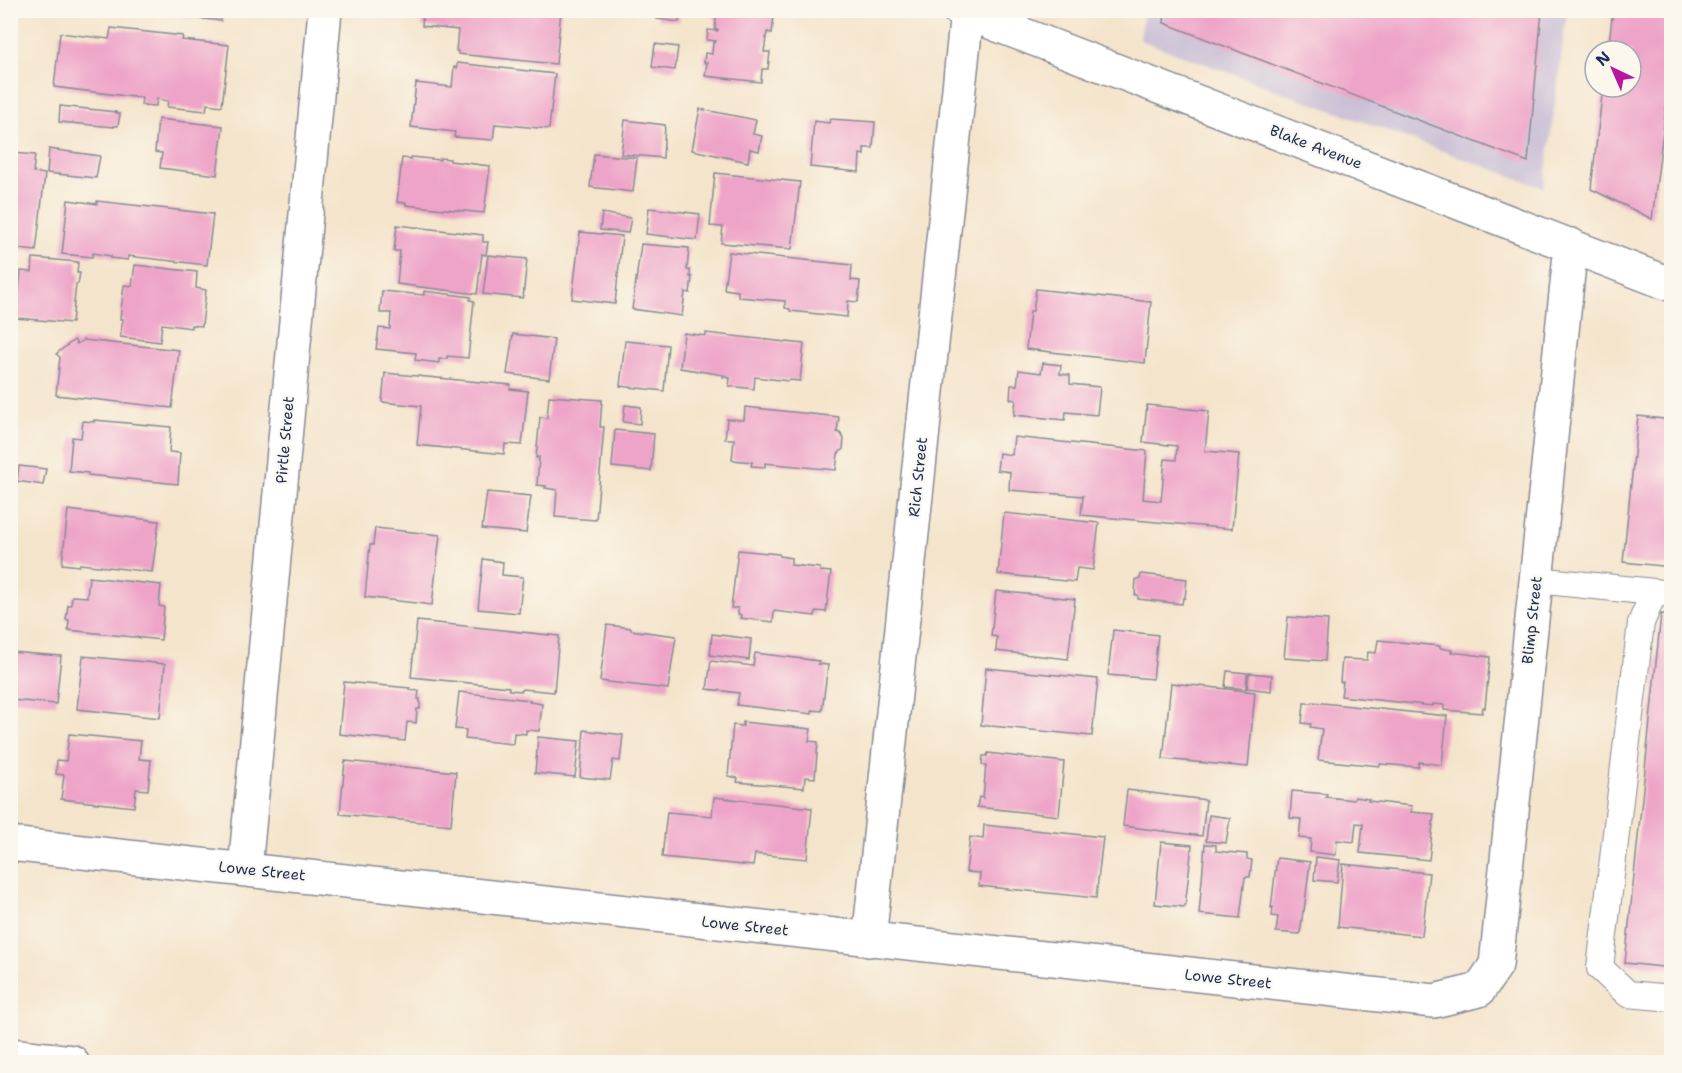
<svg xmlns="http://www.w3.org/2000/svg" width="1682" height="1073" viewBox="0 0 1682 1073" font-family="'Shantell Sans',sans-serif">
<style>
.industrial{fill:#cabfd6}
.building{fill:#eea4c8}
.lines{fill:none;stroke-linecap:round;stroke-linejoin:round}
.service-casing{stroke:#888a94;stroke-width:28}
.minor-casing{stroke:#888a94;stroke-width:36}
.motorway-casing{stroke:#888a94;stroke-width:36}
.service{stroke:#fff;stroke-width:26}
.minor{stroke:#fff;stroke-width:33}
.motorway{stroke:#fff;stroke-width:33}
.labels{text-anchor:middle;stroke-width:4.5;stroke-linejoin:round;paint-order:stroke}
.street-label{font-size:15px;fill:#1b2f5e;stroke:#fbf7ec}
</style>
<rect width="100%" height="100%" fill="#fbf7ec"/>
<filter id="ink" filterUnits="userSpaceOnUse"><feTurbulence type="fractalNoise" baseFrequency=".0167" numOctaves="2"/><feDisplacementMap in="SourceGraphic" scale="12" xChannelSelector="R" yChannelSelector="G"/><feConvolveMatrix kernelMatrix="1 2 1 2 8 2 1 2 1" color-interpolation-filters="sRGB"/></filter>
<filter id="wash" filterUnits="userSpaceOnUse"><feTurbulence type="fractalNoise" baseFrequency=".008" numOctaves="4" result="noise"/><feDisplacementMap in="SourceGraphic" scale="24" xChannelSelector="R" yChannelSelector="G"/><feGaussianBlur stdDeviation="1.35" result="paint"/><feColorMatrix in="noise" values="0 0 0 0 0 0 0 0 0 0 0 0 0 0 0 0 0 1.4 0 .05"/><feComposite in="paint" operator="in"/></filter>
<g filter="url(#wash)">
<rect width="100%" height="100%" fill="#f4e4cb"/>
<path class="industrial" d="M1144,11h423l-23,177 -404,-148z"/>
<g id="blocks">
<g class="building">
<path d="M154,10h68l-1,11 -68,-8z"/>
<path d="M423,10h138l-5,54 -98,-10v-3h-2l2,-21 -36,-4z"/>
<path d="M658,10h23l-2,12 -22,-3z"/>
<path d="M712,10h58l-1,4 5,1 -2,18 -5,-1 -3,20h6l-2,17h-6l-1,13 -56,-6 2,-13h-3l1,-10 7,1 1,-11h2l1,-2 -9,-1 1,-10 9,1 1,-1h-3l1,-12 -4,-1z"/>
<path d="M1165,10h377l-14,152 -364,-139z"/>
<path d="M1613,10h59v50l-20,159 -61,-30 12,-102h28v-36h-23z"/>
<path d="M111,28l72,8 -1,4 47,5 -7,61 -15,-2 -1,7 -39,-4 1,-6 -11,-2 -1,7 -15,-1 1,-7 -88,-11 6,-54 49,6z"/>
<path d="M655,44l23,3 -3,23 -23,-3z"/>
<path d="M457,63l98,11 -6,55 -54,-5 -2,16 -39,-3 1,-5 -44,-5 5,-44 36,4 2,-20 3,1z"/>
<path d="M60,106l56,6v1l4,1 -2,12h-4v1l-55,-5z"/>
<path d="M700,109l56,11 -3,14 9,2 -3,15 -9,-2 -2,13 -56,-12z"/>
<path d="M158,119l65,7 -6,49 -57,-7 2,-15 -7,-1z"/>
<path d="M830,119l45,3 -2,26h-9v7l-4,-1 -1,18 -49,-5 4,-46 15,2z"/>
<path d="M625,120l40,5 -2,33 -42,-4z"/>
<path d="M10,124l7,1 -3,28 21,2 -2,17 12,2 -9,77 -26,-3z"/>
<path d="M49,149l51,7 -4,22 -49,-5z"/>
<path d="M594,154l43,4 -4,34 -43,-5z"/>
<path d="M411,157l29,3v-2l10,1v2l40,5 -6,47 -78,-8v-2l-9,-1 5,-44 9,1z"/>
<path d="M715,173l85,9 -8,67 -71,-6 2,-16 -13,-1z"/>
<path d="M68,200l29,4v-3l116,13 -6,51 -79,-9v4l-18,-2 1,-2 -18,-3 -1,4 -30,-3z"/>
<path d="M649,208l51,6 -3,26 -51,-6z"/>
<path d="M602,213l29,5 -3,15 -28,-3z"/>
<path d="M397,225l86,10v7h5l-2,13 -4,-1 -5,40 -80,-10 3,-33h-6z"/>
<path d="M580,232l42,4 -7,68 -43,-5z"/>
<path d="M641,244l48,4 -2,22h3v7h2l-2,16 -5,-1 -3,24 -50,-7z"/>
<path d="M729,252l123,13 -1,15 9,1 -2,21 -10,-1 -1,16 -57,-6v-2l-5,-1v-7l-47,-4v-6l-14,-2z"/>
<path d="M488,255l39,4 -4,39 -40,-4z"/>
<path d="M33,258l45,4 -1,11h3l-2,11h-2l-4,39 -56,-5 5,-47 11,1z"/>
<path d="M135,265l62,7 -1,16 10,2 -4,36 -11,-1v3l-29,-4 -2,18 -40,-5 3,-18h-3l4,-34 8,1z"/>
<path d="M1036,289l115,13 -6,61 -119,-14 4,-38h3z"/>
<path d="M382,291l42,4v-4l47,6 -1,3 4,1 -6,57 -21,-2v3h-8v4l-24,-3 1,-7 -40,-4 3,-21 11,1 1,-16h-11z"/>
<path d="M684,333l22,3v-3l98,11 -4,37 -11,-1 -1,1 -33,-4 -1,12 -25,-3 1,-8 -7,-1 1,-2 -44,-7z"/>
<path d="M513,334l41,5 -5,40 -42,-5z"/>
<path d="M74,340l3,4 6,-4 96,10 -7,58 -116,-13 4,-38 -4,-3z"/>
<path d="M625,341l43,4 -4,46 -44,-5z"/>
<path d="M1043,363l18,2 -1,9 10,1v9l30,3 -3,28 -31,-3 -1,8 -51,-5 2,-15 -6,-1 1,-14h6l2,-15 22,3z"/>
<path d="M10,371l4,1 -2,19h-2z"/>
<path d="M385,373l126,12 -1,4 18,2 -6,54 -17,-1 -1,10 -87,-9 4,-39 -39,-4z"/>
<path d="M549,396l53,4 -2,27h4l-8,93 -41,-3 2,-27 -12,-2 1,-2 -9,-1 2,-28 -3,1 4,-41 7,1z"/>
<path d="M625,405l16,2 -1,17 -17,-2z"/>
<path d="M1147,405l62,6 -4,40 34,3 -7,75 -151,-14 2,-19 -74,-6 1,-18 -13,-2 2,-17 13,2 2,-18 133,14 -4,48 18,2 4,-42 11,1 1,-14 -34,-4z"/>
<path d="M745,407l94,10 -2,15 3,1 4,6 -1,10 -5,5 -2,16 -71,-7v4l-14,-1 1,-4 -20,-2 2,-21h-9l2,-20 17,1z"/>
<path d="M1638,416l34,4v147l-49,-5z"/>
<path d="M94,420l77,7 -2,25 11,1 -2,31 -90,-9v-2l-19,-2 3,-34 9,1 2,-17 11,1z"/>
<path d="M615,430l39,4 -3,37 -39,-4z"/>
<path d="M19,466l27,3 -3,16 -26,-4z"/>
<path d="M487,492l44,4 -5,37 -44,-4z"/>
<path d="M68,510l91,11 -7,51 -72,-8 -1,2 -17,-2z"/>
<path d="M1004,513l95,10 -6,47 -16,-2 -2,14 -77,-8z"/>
<path d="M375,528l65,7 -8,70 -67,-8 5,-52h3z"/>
<path d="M738,550l41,4 1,2 11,2v7l29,3v3l11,1 -5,40 -10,-1 -1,5 -41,-5 -1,11 -33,-4 1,-3 -3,-1v-6h-7z"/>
<path d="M483,559l20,3 -1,13 21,2 -4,36 -41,-4z"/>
<path d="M1141,574l46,5 -2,19h-2l-1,6 -44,-5v-4h-3l1,-16h4z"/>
<path d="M89,577l72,8 -2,21 5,1 -3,33 -93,-10 1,-10h-3l2,-15h3l1,-9 15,1z"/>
<path d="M996,591l79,8 -7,60 -72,-8 1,-14 -6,-1z"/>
<path d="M1661,614l11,1v353l-47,-5z"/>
<path d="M1288,617l40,3 -3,41 -41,-3z"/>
<path d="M417,621l142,15 -5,56 -31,-3 -1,2 -13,-1v-3l-98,-10z"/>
<path d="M607,625l24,3v2l45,6 -8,53 -68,-8z"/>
<path d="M1113,630l45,5 -5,44 -45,-4z"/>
<path d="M712,634l39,5 -2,21 -39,-5z"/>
<path d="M1378,640l62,6v2l12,2 -1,2 39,5 -5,51 -2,-1 -1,6 -38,-3v-5l-11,-1v2l-92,-10 2,-14h-3l2,-23 25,1 1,-8 8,1z"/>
<path d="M10,652l51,4 -5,48 -46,-4z"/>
<path d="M755,653l64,8 -1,3 10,1 -6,46 -10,-1v4l-75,-9 2,-12 -32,-4 4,-28 42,5z"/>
<path d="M83,656l82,8 -5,54 -83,-9z"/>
<path d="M986,668l112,11 -6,57 -111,-11z"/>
<path d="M1227,671l20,2 -1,16 -21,-2z"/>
<path d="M1249,673l23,2 -1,16 -24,-3z"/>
<path d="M344,682l66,6v2l9,1 -1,8h2v10h-3l-1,14 -9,-1 -2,19 -66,-7z"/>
<path d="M1171,683l84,9 -7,75 -85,-8z"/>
<path d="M459,692l71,8 -1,2 13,2 -3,27 -13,-1v4l-12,-1 -1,11 -48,-5 1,-9 -11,-1z"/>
<path d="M1313,702l134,14 -5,49 -23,-3 -1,5 -38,-3v2l-62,-6 4,-31 -12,-2 1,-3 -9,-1 2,-20h8z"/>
<path d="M743,722l68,7 -2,12 9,1 -3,36 -10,-1 -1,11 -67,-6 1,-4 -10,-2 5,-51 10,1z"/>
<path d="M584,730l39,5 -3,26 -7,-1 -3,20 -30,-3z"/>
<path d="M69,734l72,7 -2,18 12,1 -3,30 -12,-1 -2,18 -73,-8 3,-24 -8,-1 1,-14 9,1z"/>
<path d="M538,737l41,4 -4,36 -40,-4z"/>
<path d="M988,753l76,9 -5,54 -82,-9 2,-10 4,1 3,-33h-4l1,-9h4z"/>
<path d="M345,761l111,11 -5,53 -111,-11z"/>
<path d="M1127,790l79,10 -4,36 -79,-10z"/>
<path d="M1292,791l35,3 -1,3 28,3 1,-3 14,2 -1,2 44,5 -1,6 23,2 -5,46 -69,-7 3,-29 -7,-1 -2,19 -17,-2 -1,15 -26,-3 1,-13 -12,-1 2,-19 -11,-1z"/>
<path d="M714,797l98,11 -5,51 -52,-5 -2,12 -91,-9 5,-45 45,4z"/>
<path d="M1209,815l21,3 -4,25 -20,-2z"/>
<path d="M984,825l119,12 -7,61 -117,-12 1,-13 -14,-1 4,-35 13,2z"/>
<path d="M1161,842l31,3 -7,62 -30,-3z"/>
<path d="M1205,844l11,1v6l31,3v5l5,1 -2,17h-5l-5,41 -41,-4z"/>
<path d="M1316,857l24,3 -3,22 -23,-2z"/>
<path d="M1277,858l33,4 -6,49h-1l-3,23 -24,-2 2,-15 -6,-1 1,-9 -2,1z"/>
<path d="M1343,864l86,9 -7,63 -84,-9z"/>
</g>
</g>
</g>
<g filter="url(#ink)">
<use href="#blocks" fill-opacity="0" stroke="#888a94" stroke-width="1.5"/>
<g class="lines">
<defs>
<g id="service">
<path d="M1536,580l118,12"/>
<path d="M1672,594l-18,-2 -13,31 -41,345 28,26 44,4"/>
</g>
<g id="minor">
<path d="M959,10l713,275"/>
<path d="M10,844l1424,157 45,-11 17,-25 75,-720"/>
<path d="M245,869l80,-859"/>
<path d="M869,940l98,-927"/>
</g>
<path id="motorway" d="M10,1055l62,7"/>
</defs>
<use href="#service" class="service-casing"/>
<use href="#minor" class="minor-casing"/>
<use href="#motorway" class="motorway-casing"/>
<use href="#service" class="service"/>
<use href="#minor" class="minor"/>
<use href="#motorway" class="motorway"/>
</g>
</g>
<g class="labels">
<g class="street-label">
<text transform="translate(1316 147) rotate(21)" y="5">Blake Avenue</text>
<text transform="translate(285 440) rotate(-85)" y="5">Pirtle Street</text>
<text transform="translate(918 477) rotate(-84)" y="5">Rich Street</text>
<text transform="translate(1532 620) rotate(-84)" y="5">Blimp Street</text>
<text transform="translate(262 871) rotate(6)" y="5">Lowe Street</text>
<text transform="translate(745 926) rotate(6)" y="5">Lowe Street</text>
<text transform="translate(1228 979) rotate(6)" y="5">Lowe Street</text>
</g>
</g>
<rect width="1682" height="1073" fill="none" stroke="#fbf7ec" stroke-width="36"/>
<g transform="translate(1613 69) rotate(316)"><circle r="28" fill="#fbf7ec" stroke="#a1a7b3" stroke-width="1.5"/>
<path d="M0-4.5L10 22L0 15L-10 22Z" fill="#b5179e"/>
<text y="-9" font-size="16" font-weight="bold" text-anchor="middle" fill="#1b2f5e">N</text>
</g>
</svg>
